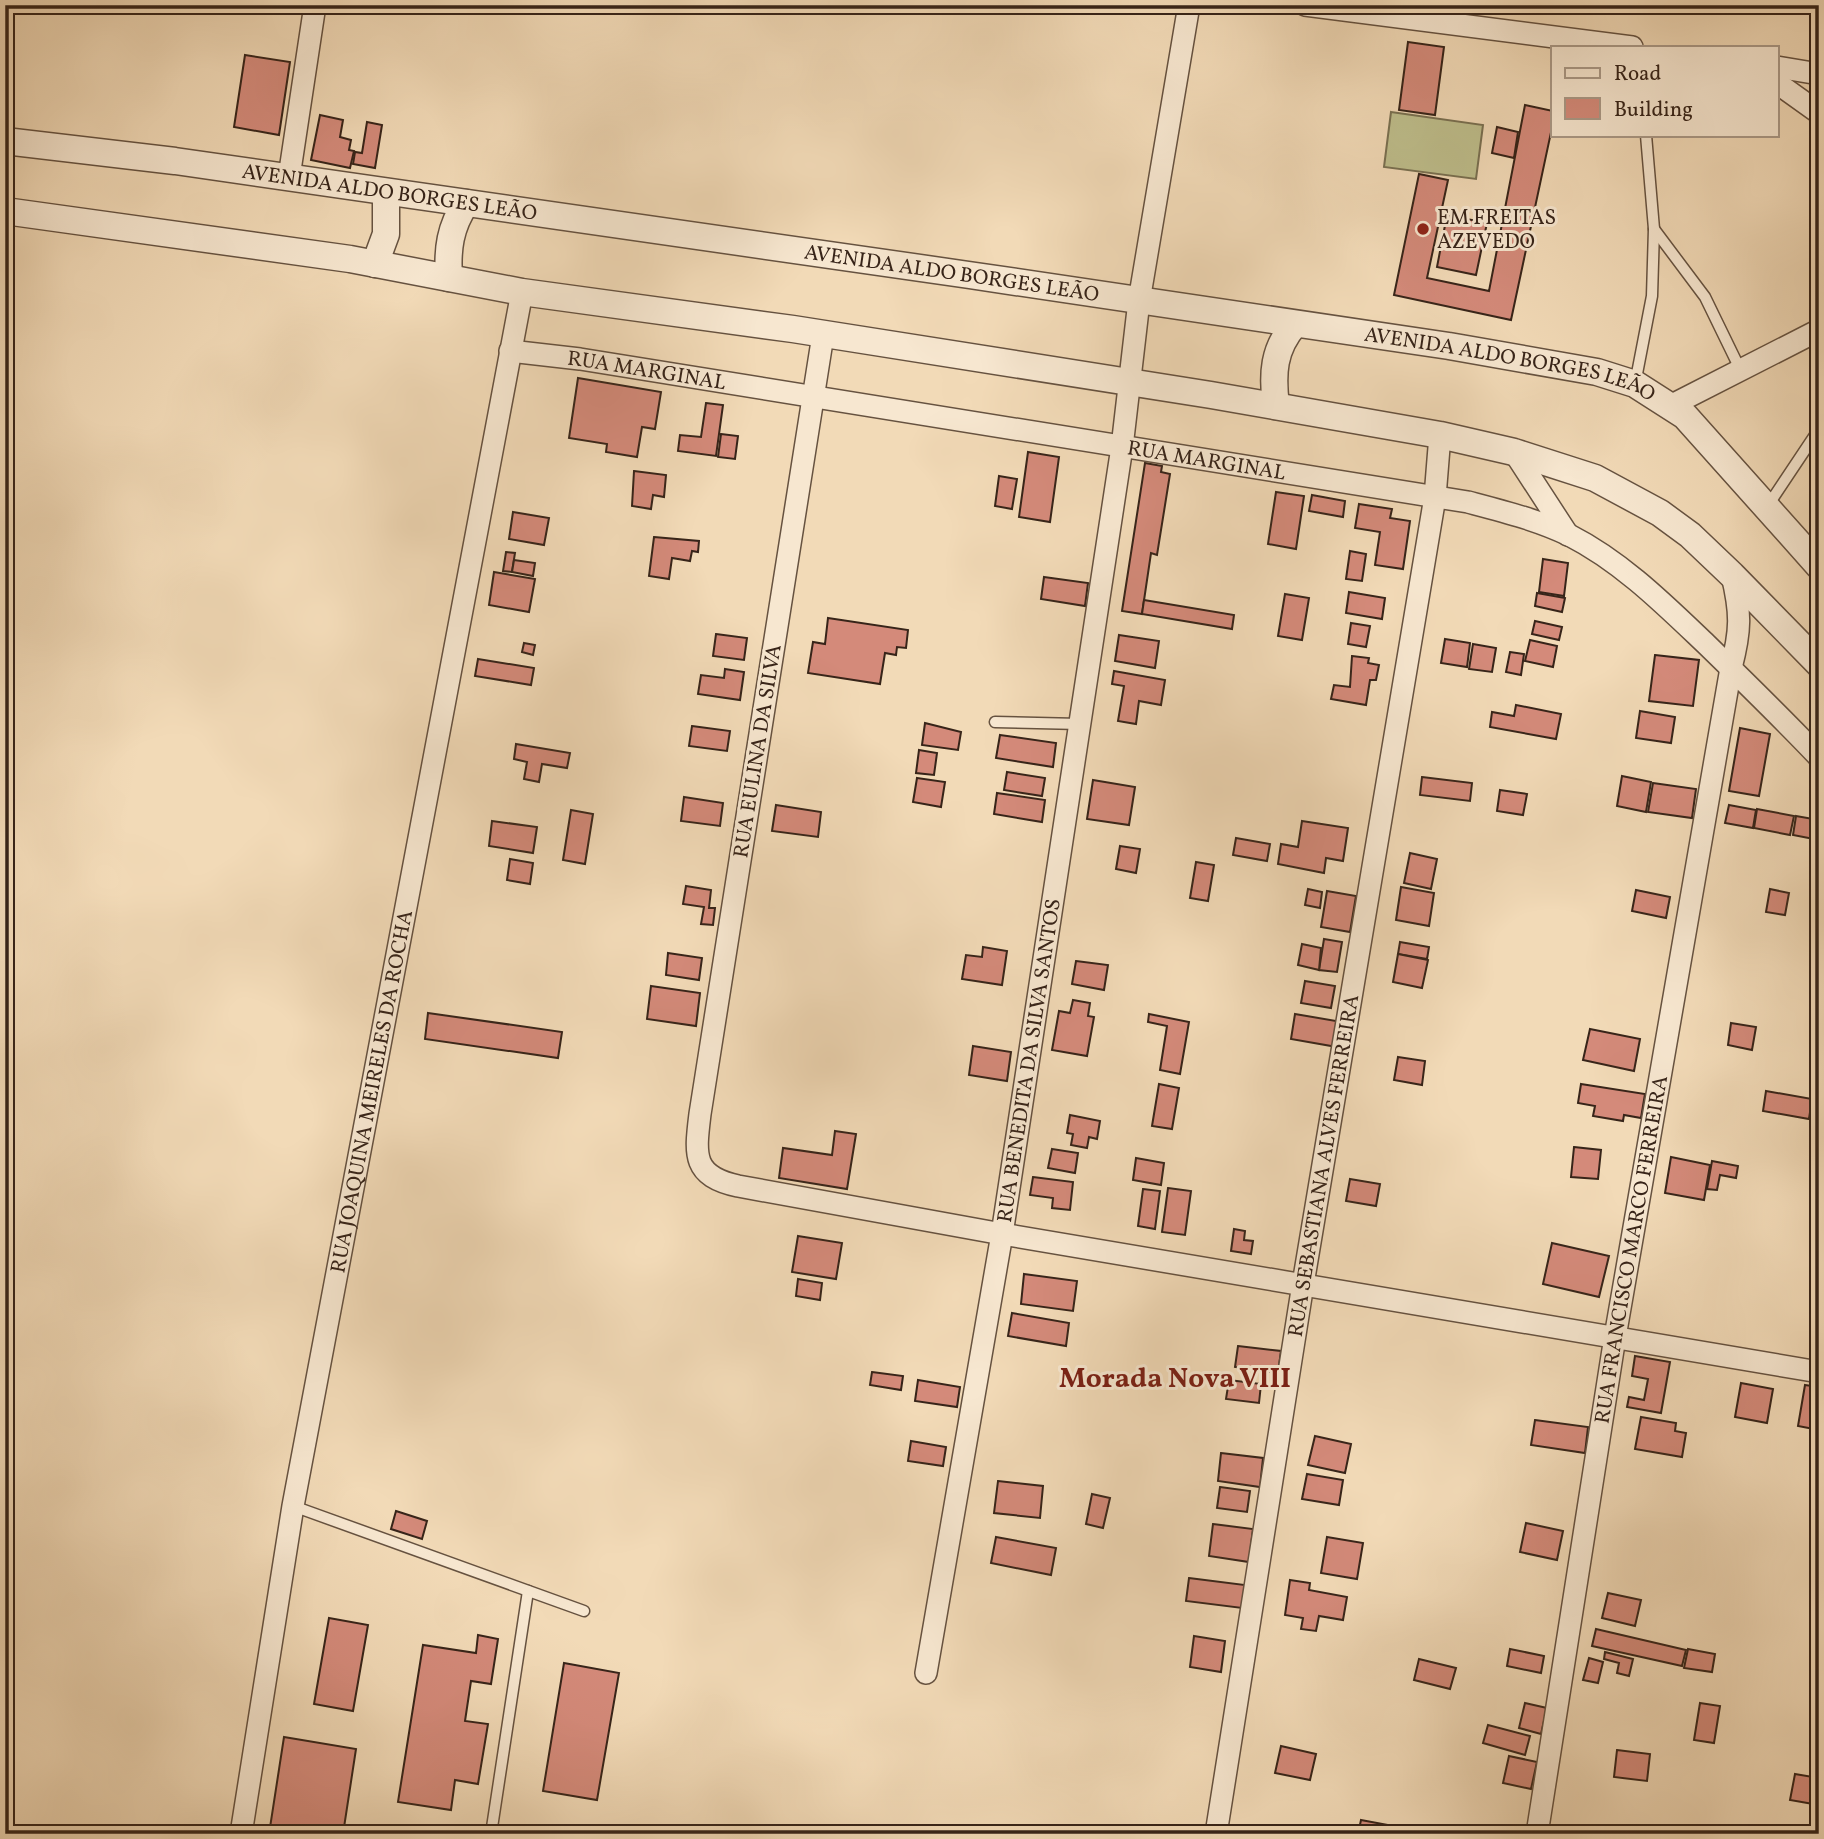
<svg xmlns="http://www.w3.org/2000/svg" width="1824" height="1839" viewBox="0 0 1824 1839" font-family="Vollkorn,serif">
<style>
.green{fill:#bebe8c;stroke:#7a7152;stroke-width:2}
.building{fill:#d48a7a;stroke:#372419;stroke-width:2}
.lines{fill:none;stroke-linecap:round;stroke-linejoin:round}
.service-casing{stroke:#665240;stroke-width:13}
.minor-casing{stroke:#665240;stroke-width:24}
.tertiary-casing{stroke:#665240;stroke-width:29}
.service{stroke:#f7e7d0;stroke-width:10}
.minor{stroke:#f7e7d0;stroke-width:21}
.tertiary{stroke:#f7e7d0;stroke-width:26}
.poi-dot{fill:#8f2418;stroke:#f7e7d0;stroke-width:2.5}
.labels{text-anchor:middle;stroke-width:6;stroke-linejoin:round;paint-order:stroke}
.street-label{font-size:21px;fill:#372419;stroke:#f7e7d0}
.poi-label{font-size:21px;fill:#372419;stroke:#f7e7d0;text-anchor:start}
.district-label{font-size:28px;font-weight:bold;fill:#7a1f14;stroke:#f7e7d0}
</style>
<rect width="100%" height="100%" fill="#f2dab7"/>
<filter id="stains"><feTurbulence type="fractalNoise" baseFrequency=".00286" numOctaves="4"/><feColorMatrix values="0 0 0 0 .2 0 0 0 0 .09 0 0 0 0 .02 0 0 0 .5 -.17"/></filter>
<radialGradient id="worn" r=".72"><stop offset=".6" stop-color="#630" stop-opacity="0"/><stop offset="1" stop-color="#630" stop-opacity=".3"/></radialGradient>
<path class="green" d="M1391,112l92,13 -7,54 -92,-12z"/>
<g class="building">
<path d="M1408,42l36,5 -9,68 -36,-5z"/>
<path d="M245,55l45,7 -11,73 -45,-8z"/>
<path d="M1525,105l28,6v12l-42,197 -117,-25 25,-121 29,6 -21,98 62,13z"/>
<path d="M320,115l23,5 -3,17 11,3 -2,10 5,1 -4,17 -39,-8z"/>
<path d="M367,122l15,3 -7,43 -22,-4 2,-12 7,1z"/>
<path d="M1497,127l21,5 -4,26 -22,-5z"/>
<path d="M1447,215l40,8 -11,52 -39,-8z"/>
<path d="M578,378l83,14 -6,37 -13,-2 -5,30 -31,-5 1,-8 -38,-6z"/>
<path d="M706,403l17,2 -7,51 -38,-5 2,-16 21,2z"/>
<path d="M721,434l17,2 -3,23 -17,-2z"/>
<path d="M1028,452l31,5 -9,65 -31,-5z"/>
<path d="M1145,463l17,3 -1,6 9,2 -13,81 -6,-2 -9,61 -20,-3z"/>
<path d="M634,471l32,4 -2,22 -11,-2 -2,14 -19,-3z"/>
<path d="M999,476l18,3 -5,30 -17,-3z"/>
<path d="M1276,492l28,4 -8,53 -28,-5z"/>
<path d="M1312,495l33,6 -2,16 -34,-6z"/>
<path d="M1359,504l33,5 -2,9 20,3 -7,48 -28,-4 5,-33 -25,-4z"/>
<path d="M513,512l36,6 -5,27 -35,-6z"/>
<path d="M654,537l45,4 -1,11 -6,-1 -2,10 -18,-3 -3,21 -20,-3z"/>
<path d="M1350,551l16,3 -4,27 -16,-2z"/>
<path d="M506,552l9,1 -3,19 -9,-1z"/>
<path d="M1543,559l25,4 -4,33 -25,-4z"/>
<path d="M514,560l21,3 -2,13 -21,-4z"/>
<path d="M494,572l41,7 -6,33 -40,-7z"/>
<path d="M1044,577l44,6 -3,23 -44,-7z"/>
<path d="M1349,592l36,6 -3,21 -36,-6z"/>
<path d="M1537,593l28,5 -3,14 -27,-6z"/>
<path d="M1285,594l24,4 -7,42 -24,-4z"/>
<path d="M1144,600l90,15 -2,14 -90,-15z"/>
<path d="M828,618l80,12 -2,18 -9,-1 -1,8 -11,-2 -5,31 -72,-11 5,-31 12,2z"/>
<path d="M1535,621l27,6 -3,13 -27,-6z"/>
<path d="M1351,623l19,3 -4,21 -18,-3z"/>
<path d="M716,634l31,4 -3,22 -31,-4z"/>
<path d="M1119,635l40,6 -4,27 -40,-7z"/>
<path d="M1445,639l25,4 -3,24 -26,-4z"/>
<path d="M1530,640l27,6 -4,21 -28,-6z"/>
<path d="M524,643l11,2 -2,10 -11,-3z"/>
<path d="M1473,644l23,4 -4,24 -23,-3z"/>
<path d="M1510,652l14,2 -3,21 -15,-3z"/>
<path d="M1655,655l44,5 -6,46 -44,-5z"/>
<path d="M1352,656l17,2 -1,5 11,2 -3,15h-6l-4,25 -35,-6 3,-14 16,2z"/>
<path d="M478,659l56,9 -3,17 -56,-9z"/>
<path d="M725,669l19,3 -4,28 -42,-6 3,-19 23,3z"/>
<path d="M1114,671l51,9 -4,25 -22,-4 -3,23 -18,-3 6,-35 -12,-2z"/>
<path d="M1516,705l45,9 -5,25 -66,-12 2,-15 22,4z"/>
<path d="M1640,711l35,6 -4,26 -35,-5z"/>
<path d="M925,723l36,9 -3,18 -36,-5z"/>
<path d="M692,726l38,5 -3,20 -38,-5z"/>
<path d="M1740,728l30,6 -11,62 -30,-5z"/>
<path d="M1000,735l56,8 -3,24 -57,-9z"/>
<path d="M516,744l54,9 -3,15 -25,-4 -3,18 -15,-3 3,-17 -13,-3z"/>
<path d="M919,750l18,3 -3,22 -18,-2z"/>
<path d="M1007,772l38,6 -3,18 -38,-6z"/>
<path d="M1622,776l29,6 -5,30 -29,-6z"/>
<path d="M1422,777l50,6 -2,18 -50,-6z"/>
<path d="M917,778l28,4 -4,25 -28,-5z"/>
<path d="M1093,780l42,7 -6,38 -42,-6z"/>
<path d="M1653,783l43,6 -4,29 -44,-6z"/>
<path d="M1500,790l27,4 -4,21 -26,-4z"/>
<path d="M997,793l48,7 -3,22 -48,-8z"/>
<path d="M684,797l39,6 -3,23 -39,-5z"/>
<path d="M776,805l45,7 -3,25 -46,-6z"/>
<path d="M1729,805l27,5 -3,18 -28,-5z"/>
<path d="M1757,809l37,7 -4,19 -36,-7z"/>
<path d="M571,810l22,4 -8,50 -22,-4z"/>
<path d="M1796,816l23,4v20l-26,-5z"/>
<path d="M492,821l45,6 -4,26 -44,-7z"/>
<path d="M1302,821l46,7 -5,33 -17,-3 -2,15 -46,-9 3,-20 17,3z"/>
<path d="M1236,838l34,6 -3,17 -34,-6z"/>
<path d="M1120,846l20,3 -4,24 -20,-4z"/>
<path d="M1410,853l27,6 -6,30 -27,-6z"/>
<path d="M510,859l23,4 -3,21 -23,-4z"/>
<path d="M1196,862l18,3 -6,36 -18,-3z"/>
<path d="M686,886l25,4 -2,18h6l-2,17 -12,-1 3,-17 -21,-3z"/>
<path d="M1401,887l33,6 -5,33 -33,-6z"/>
<path d="M1308,889l14,3 -2,16 -15,-3z"/>
<path d="M1770,889l19,4 -4,22 -19,-3z"/>
<path d="M1636,890l34,7 -4,21 -34,-7z"/>
<path d="M1327,891l29,5 -6,36 -29,-5z"/>
<path d="M1324,939l18,3 -5,30 -18,-2z"/>
<path d="M1400,942l29,5 -2,12 -29,-5z"/>
<path d="M1302,944l19,4 -2,22 -21,-5z"/>
<path d="M983,947l24,4 -5,34 -40,-6 4,-24 16,2z"/>
<path d="M668,953l34,5 -3,22 -33,-5z"/>
<path d="M1398,954l30,6 -6,28 -29,-6z"/>
<path d="M1076,961l32,4 -4,25 -32,-6z"/>
<path d="M1305,981l30,5 -4,22 -30,-5z"/>
<path d="M651,986l49,7 -4,33 -49,-7z"/>
<path d="M1073,1000l17,3 -2,13 6,1 -7,39 -35,-6 7,-39 11,2z"/>
<path d="M428,1013l134,19 -4,26 -133,-19z"/>
<path d="M1149,1014l40,8 -9,52 -20,-4 7,-44 -19,-4z"/>
<path d="M1295,1014l47,8 -5,25 -46,-8z"/>
<path d="M1731,1023l25,4 -4,23 -24,-5z"/>
<path d="M1590,1029l50,10 -6,32 -51,-11z"/>
<path d="M973,1046l38,6 -4,29 -38,-6z"/>
<path d="M1398,1057l27,4 -3,24 -28,-5z"/>
<path d="M1159,1084l20,4 -7,41 -20,-3z"/>
<path d="M1581,1084l64,10 -4,24 -17,-3 -1,6 -30,-5 2,-10 -17,-3z"/>
<path d="M1766,1091l46,8 -3,20 -46,-8z"/>
<path d="M1070,1115l30,6 -3,18 -8,-2 -2,11 -16,-3 2,-11 -6,-1z"/>
<path d="M835,1131l21,3 -9,55 -68,-11 4,-30 49,7z"/>
<path d="M1574,1147l27,3 -3,29 -27,-2z"/>
<path d="M1052,1149l26,4 -3,20 -27,-5z"/>
<path d="M1671,1157l39,8 -6,35 -39,-7z"/>
<path d="M1136,1158l28,5 -3,22 -28,-5z"/>
<path d="M1712,1161l26,5 -2,12 -16,-3 -3,15 -10,-1z"/>
<path d="M1033,1177l40,5 -3,28 -18,-2 1,-10 -23,-3z"/>
<path d="M1350,1179l30,5 -4,22 -30,-5z"/>
<path d="M1168,1188l23,3 -6,44 -23,-3z"/>
<path d="M1143,1189l17,2 -5,38 -17,-3z"/>
<path d="M1234,1229l11,2 -1,9 9,1 -2,13 -20,-3z"/>
<path d="M798,1236l44,7 -6,36 -44,-7z"/>
<path d="M1552,1243l57,13 -10,41 -56,-13z"/>
<path d="M1024,1274l53,7 -4,30 -52,-7z"/>
<path d="M798,1279l24,4 -2,17 -24,-4z"/>
<path d="M1012,1313l57,10 -3,23 -58,-10z"/>
<path d="M1238,1346l43,5 -3,22 -43,-6z"/>
<path d="M1635,1356l35,6 -9,51 -34,-6 2,-10 15,3 4,-21 -16,-3z"/>
<path d="M872,1372l31,4 -2,14 -31,-5z"/>
<path d="M918,1380l42,7 -3,20 -42,-6z"/>
<path d="M1229,1380l32,4 -2,19 -33,-4z"/>
<path d="M1741,1383l32,6 -6,34 -32,-6z"/>
<path d="M1805,1385l14,2v43l-21,-4z"/>
<path d="M1641,1417l35,6 -1,8 11,2 -4,24 -47,-8z"/>
<path d="M1535,1420l53,7 -3,26 -54,-8z"/>
<path d="M1315,1436l36,8 -6,29 -37,-8z"/>
<path d="M911,1441l35,6 -3,19 -35,-5z"/>
<path d="M1221,1453l42,5 -3,29 -42,-6z"/>
<path d="M1814,1471l5,1v23l-8,-1z"/>
<path d="M1307,1474l36,6 -4,25 -37,-6z"/>
<path d="M998,1481l45,5 -3,32 -46,-5z"/>
<path d="M1220,1487l30,4 -3,21 -30,-4z"/>
<path d="M1092,1494l18,4 -7,30 -17,-4z"/>
<path d="M396,1511l31,10 -5,18 -31,-10z"/>
<path d="M1526,1523l37,8 -6,29 -37,-8z"/>
<path d="M1213,1524l40,5 -4,33 -40,-6z"/>
<path d="M996,1537l60,11 -5,27 -60,-12z"/>
<path d="M1327,1537l36,6 -6,36 -36,-6z"/>
<path d="M1189,1578l56,7 -3,23 -56,-7z"/>
<path d="M1290,1580l20,3 -1,7 38,7 -4,23 -24,-4 -3,15 -15,-2 2,-11 -18,-3z"/>
<path d="M1608,1593l33,7 -6,26 -33,-8z"/>
<path d="M329,1618l39,7 -15,86 -39,-7z"/>
<path d="M1596,1629l90,21 -4,16 -90,-20z"/>
<path d="M478,1635l20,4 -7,45 -20,-3 -6,40 23,3 -10,60 -23,-4 -4,30 -53,-8 25,-157 53,8z"/>
<path d="M1194,1636l31,5 -4,31 -31,-5z"/>
<path d="M1510,1649l34,7 -3,17 -34,-7z"/>
<path d="M1688,1649l27,5 -3,18 -28,-4z"/>
<path d="M1605,1652l28,7 -4,17 -12,-3 2,-10 -15,-4z"/>
<path d="M1589,1658l14,4 -5,21 -15,-3z"/>
<path d="M1419,1659l37,9 -6,21 -36,-9z"/>
<path d="M564,1663l55,10 -22,127 -54,-9z"/>
<path d="M1525,1703l22,5 -6,26 -22,-6z"/>
<path d="M1700,1703l20,3 -6,37 -20,-3z"/>
<path d="M1488,1725l42,11 -5,19 -42,-12z"/>
<path d="M284,1737l72,12 -13,85h-74z"/>
<path d="M1281,1746l35,8 -6,26 -35,-7z"/>
<path d="M1617,1750l33,4 -3,27 -33,-4z"/>
<path d="M1509,1756l28,6 -6,27 -28,-6z"/>
<path d="M1795,1774l24,4v27l-29,-5z"/>
<path d="M1361,1820l27,5 -2,9h-28z"/>
</g>
<g class="lines">
<defs>
<g id="service">
<path d="M1654,229l51,68 36,74"/>
<path d="M1635,384l17,-88 2,-67 -8,-94"/>
<path d="M1767,507l52,-78"/>
<path d="M995,722l85,2"/>
<path d="M293,1506l291,105"/>
<path d="M491,1834l37,-243"/>
</g>
<g id="minor">
<path d="M1305,5l327,42"/>
<path d="M1777,67l42,7"/>
<path d="M1777,83l42,30"/>
<path d="M289,177l26,-172"/>
<path d="M823,335l-123,779c-5,41 -8,62 38,72l264,48 817,138"/>
<path id="s1" d="M510,351l70,8 888,143c34,9 70,18 101,33 53,27 95,69 137,109 38,37 76,74 113,113"/>
<path d="M1672,405l147,-75"/>
<path d="M1514,452l54,83"/>
<path id="s2" d="M926,1673l76,-439 120,-787 17,-146 50,-296"/>
<path id="s3" d="M241,1834l52,-328 229,-1214"/>
<path id="s4" d="M1216,1834l87,-550 132,-787 5,-62"/>
<path id="s5" d="M1537,1834l78,-497 116,-669c10,-38 10,-55 1,-93"/>
</g>
<g id="tertiary">
<path id="s6" d="M5,141l170,20 794,114 480,71 148,26 38,12 50,32 134,150"/>
<path d="M5,211l345,48 172,33 271,37 418,66 229,40 74,17 81,26 65,35 30,22 42,40 87,89"/>
<path d="M375,264l11,-30v-42"/>
<path d="M449,278c-2,-29 1,-51 17,-75"/>
<path d="M1276,406c-4,-32 -3,-57 19,-82"/>
</g>
</defs>
<use href="#service" class="service-casing"/>
<use href="#minor" class="minor-casing"/>
<use href="#tertiary" class="tertiary-casing"/>
<use href="#service" class="service"/>
<use href="#minor" class="minor"/>
<use href="#tertiary" class="tertiary"/>
</g>
<circle class="poi-dot" cx="1423" cy="229" r="7"/>
<g class="labels">
<g class="street-label">
<text dy="7" stroke="none"><textPath href="#s6" startOffset="388">AVENIDA ALDO BORGES LEÃO</textPath></text>
<text dy="7" stroke="none"><textPath href="#s6" startOffset="956">AVENIDA ALDO BORGES LEÃO</textPath></text>
<text dy="7" stroke="none"><textPath href="#s6" startOffset="1522">AVENIDA ALDO BORGES LEÃO</textPath></text>
<text dy="7" stroke="none"><textPath href="#s1" startOffset="138">RUA MARGINAL</textPath></text>
<text dy="7" stroke="none"><textPath href="#s1" startOffset="705">RUA MARGINAL</textPath></text>
<text transform="translate(757 751) rotate(-81)" y="7">RUA EULINA DA SILVA</text>
<text dy="7" stroke="none"><textPath href="#s2" startOffset="621">RUA BENEDITA DA SILVA SANTOS</textPath></text>
<text dy="7" stroke="none"><textPath href="#s3" startOffset="754">RUA JOAQUINA MEIRELES DA ROCHA</textPath></text>
<text dy="7" stroke="none"><textPath href="#s4" startOffset="677">RUA SEBASTIANA ALVES FERREIRA</textPath></text>
<text dy="7" stroke="none"><textPath href="#s5" startOffset="592">RUA FRANCISCO MARCO FERREIRA</textPath></text>
</g>
<g class="poi-label">
<text x="1437" y="224">EM FREITAS<tspan x="1437" dy="24">AZEVEDO</tspan></text>
</g>
<g class="district-label">
<text x="1175" y="1387">Morada Nova VIII</text>
</g>
</g>
<rect width="1824" height="1839" fill="none" stroke="#f2dab7" stroke-width="28"/>
<rect x="7" y="7" width="1810" height="1825" fill="none" stroke="#372419" stroke-width="3.5"/>
<rect x="14" y="14" width="1796" height="1811" fill="none" stroke="#372419" stroke-width="2"/>
<rect x="1551" y="46" width="228" height="91" fill="#f7e7d0" stroke="#aa9987" stroke-width="2"/>
<rect x="1565" y="68" width="35" height="10" fill="#f7e7d0" stroke="#aa9987" stroke-width="2"/>
<text x="1614" y="80" font-size="21" fill="#372419">Road</text>
<rect x="1565" y="98" width="35" height="21" fill="#d48a7a" stroke="#aa9987" stroke-width="2"/>
<text x="1614" y="116" font-size="21" fill="#372419">Building</text>
<rect width="100%" height="100%" filter="url(#stains)"/>
<rect width="100%" height="100%" fill="url(#worn)"/>
</svg>
